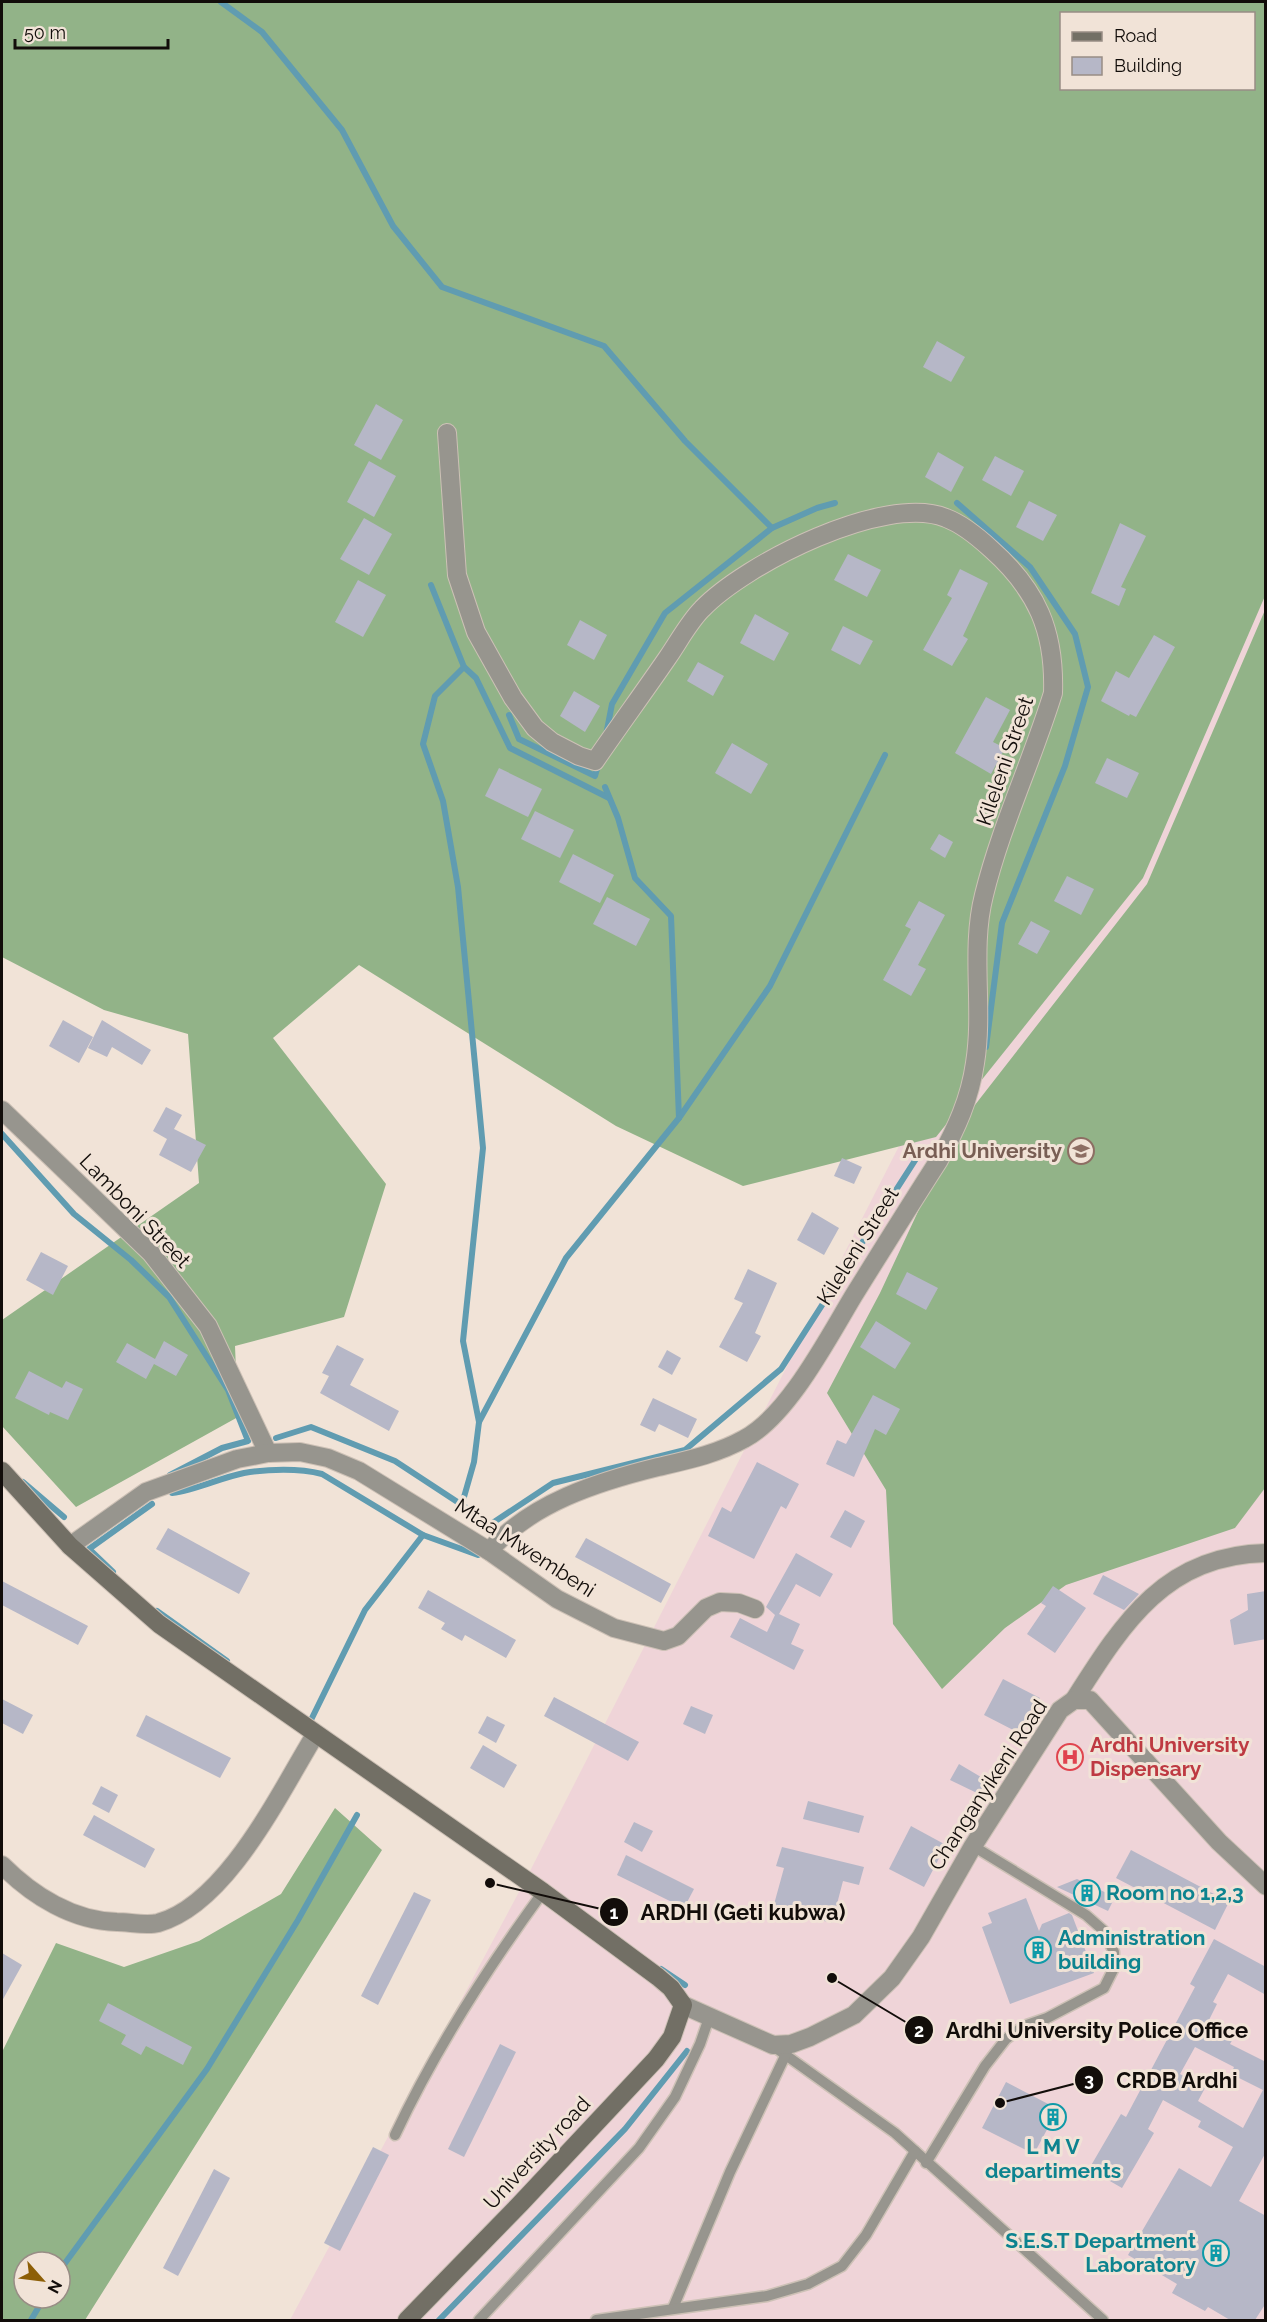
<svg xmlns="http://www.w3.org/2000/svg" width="1267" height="2322" viewBox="0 0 1267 2322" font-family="Raleway,sans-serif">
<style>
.education{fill:#efd4d8}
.forest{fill:#92b388;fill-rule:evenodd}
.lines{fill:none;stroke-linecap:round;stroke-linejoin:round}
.stream{stroke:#609cb1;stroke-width:6}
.building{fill:#b6b7c7;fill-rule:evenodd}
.lane-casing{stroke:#cdc1b6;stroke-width:13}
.street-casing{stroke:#cdc1b6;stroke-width:20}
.secondary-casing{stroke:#cdc1b6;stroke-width:20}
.lane{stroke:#97958e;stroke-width:10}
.street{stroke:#97958e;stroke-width:18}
.secondary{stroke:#726f65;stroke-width:18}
.labels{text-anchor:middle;stroke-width:6;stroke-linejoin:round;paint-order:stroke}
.street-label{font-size:21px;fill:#120d0a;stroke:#f1e3d7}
.education-label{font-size:21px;font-weight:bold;fill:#785e54;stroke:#f1e3d7;text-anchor:end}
.health-label{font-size:21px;font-weight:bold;fill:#be3a42;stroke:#f1e3d7;text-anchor:start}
.culture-label{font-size:21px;font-weight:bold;fill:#0d838f;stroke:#f1e3d7;text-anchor:start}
.leader{fill:none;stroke:#120d0a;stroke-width:2}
.callout-dot{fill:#120d0a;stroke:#f1e3d7;stroke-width:2}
.mark-label{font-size:18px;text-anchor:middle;font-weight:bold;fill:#fff}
.callout-label{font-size:22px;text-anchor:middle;font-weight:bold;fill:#120d0a;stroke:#f1e3d7;stroke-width:6;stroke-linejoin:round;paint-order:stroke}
</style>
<rect width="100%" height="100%" fill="#f1e3d7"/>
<path class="education" d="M1265,427v1893h-975l238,-445z"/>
<g class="forest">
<path d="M2,2h1263v594l-122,282 -207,259 -193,49 -127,-60 -257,-161 -86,73 113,146 -42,133 -109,29 3,71 -162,90 -74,-81v-106l197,-137 -11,-149 -84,-24 -102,-53zM1062,14h192v74h-192z"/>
<path d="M1265,610v878l-30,40 -169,57 -61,43 -63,61 -49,-65 -7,-134 -59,-97 53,-100 77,-165 190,-244z"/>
<path d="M335,1808l47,42 -297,470h-83v-268l54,-109 68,24 75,-26 82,-47zM24,2262h36v36h-36z"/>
</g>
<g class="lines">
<g class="stream">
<path d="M221,2l41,30 80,98 51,96 49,61 162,59 81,95 87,87"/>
<path d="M957,503l73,64 45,67 13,53 -23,79 -63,157 -16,124"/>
<path d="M431,585l33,82 12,11 34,70 99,50"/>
<path d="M464,667l-29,29 -12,48 20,57 15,86 25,261 -20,193 16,81"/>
<path d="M509,715l10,24 76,37 4,-14"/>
<path d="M606,735l6,-31 53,-91 107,-85 45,-20 18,-5"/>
<path d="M605,787l13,31 17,60 36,38 8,202"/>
<path d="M2,1134l72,80 57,46 38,37 59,93 20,51 -26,7 -52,27"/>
<path d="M276,1438l35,-11 84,34 96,63 62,-41 132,-33 96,-81 142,-221"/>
<path d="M23,1482l41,35"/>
<path d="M172,1493c25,-3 47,-15 72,-20 24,-4 55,-5 78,1l101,61 55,20"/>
<path d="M462,1504l12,-42 5,-40 87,-164 113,-140 91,-132 115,-231"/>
<path d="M113,1572l-24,-23 63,-45"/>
<path d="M157,1611l70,50"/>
<path d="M310,1722l55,-112 58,-75"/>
<path d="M661,1969l24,16"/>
<path d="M60,2270l147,-201 91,-149 59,-105"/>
<path d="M31,2320l13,-22"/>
<path d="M439,2320l186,-191 62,-78"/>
</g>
</g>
<g class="building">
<path d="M937,341l28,16 -14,25 -28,-15z"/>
<path d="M376,404l27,16 -22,40 -27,-15z"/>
<path d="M938,452l26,15 -13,25 -26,-15z"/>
<path d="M995,456l29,15 -13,25 -29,-16z"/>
<path d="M369,461l27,15 -22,41 -27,-15z"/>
<path d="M1029,501l28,14 -14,26 -27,-14z"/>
<path d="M364,518l28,16 -23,41 -29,-16z"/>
<path d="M1120,523l26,13 -25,51 5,2 -7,17 -28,-13z"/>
<path d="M848,554l33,16 -14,27 -33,-17z"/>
<path d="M960,569l28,14 -25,53 5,3 -16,27 -29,-16 29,-52 -5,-3z"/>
<path d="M358,580l28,15 -23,42 -28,-15z"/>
<path d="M755,614l34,19 -15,28 -34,-18z"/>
<path d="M580,620l27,15 -13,25 -27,-15z"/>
<path d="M843,626l30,15 -13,24 -29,-15z"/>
<path d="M1154,635l21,12 -39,70 -6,-3 -1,2 -28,-15 15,-30 13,7z"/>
<path d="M698,662l26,14 -11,20 -26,-15z"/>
<path d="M574,691l26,15 -15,26 -25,-16z"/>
<path d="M986,697l24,13 -17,32 12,6 -14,26 -36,-21z"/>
<path d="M732,743l36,21 -17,30 -36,-21z"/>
<path d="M1107,758l32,15 -12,25 -32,-15z"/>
<path d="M499,768l43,21 -14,28 -43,-21z"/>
<path d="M535,811l39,19 -14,28 -39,-19z"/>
<path d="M939,834l14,8 -8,16 -15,-9z"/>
<path d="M573,854l41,21 -14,28 -41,-21z"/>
<path d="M1067,876l27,13 -13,26 -27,-14z"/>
<path d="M607,897l43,22 -14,27 -43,-22z"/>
<path d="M919,901l26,14 -27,50 8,4 -15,27 -28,-16 28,-51 -6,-3z"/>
<path d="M1031,921l19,10 -13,23 -19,-10z"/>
<path d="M63,1020l30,17 -14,26 -30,-17z"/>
<path d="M102,1020l49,30 -9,15 -30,-18 -5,10 -19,-9z"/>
<path d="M166,1107l16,8 -8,14 32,16 -15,27 -32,-17 8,-16 -14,-8z"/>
<path d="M842,1158l20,9 -8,17 -20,-8z"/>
<path d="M812,1212l27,16 -15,27 -27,-15z"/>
<path d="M41,1252l27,14 -15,29 -27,-15z"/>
<path d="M748,1269l29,14 -22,50 6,3 -14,26 -28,-15 24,-44 -9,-4z"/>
<path d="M907,1272l31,16 -12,22 -30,-16z"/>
<path d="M876,1321l35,22 -16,26 -35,-22z"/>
<path d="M164,1341l24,14 -12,21 -22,-12 -8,15 -30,-17 11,-19 28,16z"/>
<path d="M337,1345l27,14 -14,26 49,26 -10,20 -69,-38 9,-17 -7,-3z"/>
<path d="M667,1350l14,8 -9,17 -14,-8z"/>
<path d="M29,1371l33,17 4,-7 17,8 -15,31 -18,-8 -1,3 -34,-17z"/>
<path d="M873,1395l27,14 -14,26 -11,-6 -21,48 -28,-13 11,-24 9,4z"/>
<path d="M653,1398l44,21 -9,19 -29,-14 -4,8 -15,-7z"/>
<path d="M757,1462l42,22 -13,25 -5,-3 -27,53 -46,-23 14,-29 9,5z"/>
<path d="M845,1510l20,11 -14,27 -21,-11z"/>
<path d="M168,1528l82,45 -11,21 -83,-45z"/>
<path d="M586,1538l85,46 -10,19 -86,-46z"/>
<path d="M796,1553l37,21 -13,23 -24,-13 -17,30 21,10 -9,20 13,6 -10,20 -64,-33 10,-19 27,14 8,-17 -9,-8z"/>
<path d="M1103,1575l36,19 -15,16 -31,-16z"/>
<path d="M2,1581l86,45 -10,19 -76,-40z"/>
<path d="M1053,1586l33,22 -31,45 -28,-19 19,-28 -5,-3z"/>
<path d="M428,1590l88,50 -10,18 -41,-23 -3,6 -21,-12 4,-6 -27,-15z"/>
<path d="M1266,1591v48l-32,6 -4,-25 18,-10 -1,-16z"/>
<path d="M1003,1679l37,19 -19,36 -37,-19z"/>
<path d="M554,1697l85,45 -11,19 -84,-45z"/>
<path d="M2,1699l31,16 -10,19 -21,-11z"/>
<path d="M691,1706l22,9 -8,19 -22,-10z"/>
<path d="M146,1715l85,43 -11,20 -84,-42z"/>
<path d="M487,1716l18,9 -9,18 -18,-10z"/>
<path d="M483,1745l34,20 -13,23 -34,-20z"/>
<path d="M959,1764l27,16 -7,14 -29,-14z"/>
<path d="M101,1786l17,9 -9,18 -17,-9z"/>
<path d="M808,1801l56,15 -5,17 -56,-14z"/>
<path d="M94,1815l61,34 -10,19 -62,-33z"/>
<path d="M634,1822l19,9 -11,21 -18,-10z"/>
<path d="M911,1826l35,19 -22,42 -35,-18z"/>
<path d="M782,1847l82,20 -5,18 -16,-4 -11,42 -59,-15 11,-40 -8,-2z"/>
<path d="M1131,1850l98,52 -14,28 -99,-52z"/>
<path d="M626,1855l68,34 -10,19 -67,-33z"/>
<path d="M1077,1879l38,18 -7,14 -51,-24z"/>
<path d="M414,1892l17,8 -53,105 -17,-9z"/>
<path d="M1026,1898l13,33 3,-7 27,-11 3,2 22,58 -84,31 -28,-77 10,-4 -4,-10z"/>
<path d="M1214,1939l52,28v28l-38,-21 -15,28 4,2 -9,18 26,15 -4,7 36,18v90l-27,49 27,15v87l-11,17h-25l-22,-13 -3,4 -33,-18 5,-9 -49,-29 51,-87 32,19 22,-40 -35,-20 3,-6 -38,-21 -15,29 6,4 -32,55 -33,-19 32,-55 5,3 69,-130 -5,-3zM1195,2047l39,20 -3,7 32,16 -20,38 -45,-27 7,-13 -25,-14z"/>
<path d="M2,1953l20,12 -20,36z"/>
<path d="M108,2003l84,44 -9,18 -37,-19 -5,9 -20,-11 5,-9 -27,-14z"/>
<path d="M500,2044l16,8 -52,105 -16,-8z"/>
<path d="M1006,2082l46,24 -1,2 6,3 -21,39 -6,-3 -2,4 -46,-23z"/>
<path d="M373,2147l16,8 -49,96 -16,-8z"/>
<path d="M214,2169l16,9 -52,98 -15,-8z"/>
</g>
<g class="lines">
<defs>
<g id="lane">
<path d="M773,2046l122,87 208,187"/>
<path d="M395,2135c41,-87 91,-165 148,-243"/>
<path d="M926,2163l59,-97 21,-27 18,-13 23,-8 57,-30 10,-20v-16l-11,-22 -17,-15 -113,-69"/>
<path d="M673,2308l57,-136 56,-118"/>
<path d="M479,2320l160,-172 36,-51 25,-53 10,-29"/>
<path d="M596,2320l171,-24 41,-12 34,-18 24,-31 49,-84"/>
</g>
<g id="street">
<path d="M447,433l10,142 19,57 37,66 22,30 17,14 27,14 16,5c24,-35 49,-69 73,-104 11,-16 21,-35 34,-48 43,-45 183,-116 244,-91 16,6 32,19 45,31 46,41 64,82 62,144 -21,68 -52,133 -69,202 -14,55 0,112 -9,168 -5,36 -19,66 -36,97 -29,45 -57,90 -85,135 -26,43 -66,121 -110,144 -27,15 -56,21 -86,28 -61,15 -127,36 -169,84"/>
<path d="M2,1110l149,143 57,73 60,127"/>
<path d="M70,1546l76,-54 91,-33 31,-6 32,-1 28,6 31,13 130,80 68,48 57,29 50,13 14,-5 28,-28 14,-6 19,1 16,6"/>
<path d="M1074,1700c49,-77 91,-145 192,-147"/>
<path d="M2,1865c31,31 71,56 115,57 12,0 29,4 41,1 69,-19 122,-131 157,-188"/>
<path d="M683,2005l90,40 18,-1 19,-7 44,-22 38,-37 29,-41 52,-91 87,-136 14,-10h16l129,142 47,44"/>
</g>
<path id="secondary" d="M2,1471l68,75 89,78 384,268 115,85 13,11 12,17 -11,32 -16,22 -135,144 -114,117"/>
</defs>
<use href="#lane" class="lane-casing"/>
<use href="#street" class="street-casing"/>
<use href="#secondary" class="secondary-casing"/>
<use href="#lane" class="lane"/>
<use href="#street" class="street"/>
<use href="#secondary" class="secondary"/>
</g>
<defs>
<symbol id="university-ring" viewBox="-11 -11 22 22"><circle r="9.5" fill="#f1e3d7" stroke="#8d6e63" stroke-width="1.5"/><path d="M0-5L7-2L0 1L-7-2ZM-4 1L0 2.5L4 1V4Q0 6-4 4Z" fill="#8d6e63"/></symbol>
<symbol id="hospital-ring" viewBox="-11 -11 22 22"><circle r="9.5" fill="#f1e3d7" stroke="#e0444e" stroke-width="1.5"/><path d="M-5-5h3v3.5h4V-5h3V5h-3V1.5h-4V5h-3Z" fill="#e0444e"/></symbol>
<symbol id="building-ring" viewBox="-11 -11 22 22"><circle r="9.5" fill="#f1e3d7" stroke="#0f9aa8" stroke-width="1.5"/><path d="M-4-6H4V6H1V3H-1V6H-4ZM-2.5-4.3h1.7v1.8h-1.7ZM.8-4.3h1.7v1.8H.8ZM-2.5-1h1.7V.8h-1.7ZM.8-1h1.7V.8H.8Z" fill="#0f9aa8"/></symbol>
</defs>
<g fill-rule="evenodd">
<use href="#university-ring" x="1066" y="1136" width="30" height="30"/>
<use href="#hospital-ring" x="1055" y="1742" width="30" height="30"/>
<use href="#building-ring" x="1072" y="1878" width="30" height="30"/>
<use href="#building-ring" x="1023" y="1935" width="30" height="30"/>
<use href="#building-ring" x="1038" y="2102" width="30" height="30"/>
<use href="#building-ring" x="1201" y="2238" width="30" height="30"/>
</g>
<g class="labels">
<g class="street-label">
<text transform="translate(1005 761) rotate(-71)" y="7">Kileleni Street</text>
<text transform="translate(135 1211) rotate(46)" y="7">Lamboni Street</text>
<text transform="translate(858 1246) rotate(-58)" y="7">Kileleni Street</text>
<text transform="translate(525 1548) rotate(33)" y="7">Mtaa Mwembeni</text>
<text transform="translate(988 1785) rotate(-57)" y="7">Changanyikeni Road</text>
<text transform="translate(537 2153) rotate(-47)" y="7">University road</text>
</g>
<g class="education-label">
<text x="1062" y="1158">Ardhi University</text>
</g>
<g class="health-label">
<text x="1090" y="1752">Ardhi University<tspan x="1090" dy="24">Dispensary</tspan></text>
</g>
<g class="culture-label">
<text x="1106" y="1900">Room no 1,2,3</text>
<text x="1058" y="1945">Administration<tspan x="1058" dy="24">building</tspan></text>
<text x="1053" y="2154" text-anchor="middle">L M V<tspan x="1053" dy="24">departiments</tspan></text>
<text x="1196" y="2248" text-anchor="end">S.E.S.T Department<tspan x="1196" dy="24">Laboratory</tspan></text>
</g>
</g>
<path class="leader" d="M490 1883L614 1912M832 1978L919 2030M1000 2103L1089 2080"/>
<g class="callout-dot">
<circle cx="490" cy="1883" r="6"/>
<circle cx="832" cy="1978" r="6"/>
<circle cx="1000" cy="2103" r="6"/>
<circle cx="614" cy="1912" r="15"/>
<circle cx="919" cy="2030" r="15"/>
<circle cx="1089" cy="2080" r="15"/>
</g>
<g class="mark-label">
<text x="614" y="1919">1</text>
<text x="919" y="2037">2</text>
<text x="1089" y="2086">3</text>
</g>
<g class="callout-label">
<text x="743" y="1920">ARDHI (Geti kubwa)</text>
<text x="1097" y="2038">Ardhi University Police Office</text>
<text x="1177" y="2088">CRDB Ardhi</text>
</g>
<rect width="1267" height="2322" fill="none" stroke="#120d0a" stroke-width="6"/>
<rect x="1060" y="12" width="195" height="78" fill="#f1e3d7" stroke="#988d85" stroke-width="1.5"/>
<rect x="1072" y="32" width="30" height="9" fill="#726f65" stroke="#988d85" stroke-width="1.5"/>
<text x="1114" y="42" font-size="18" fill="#120d0a">Road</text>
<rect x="1072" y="57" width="30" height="18" fill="#b6b7c7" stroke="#988d85" stroke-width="1.5"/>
<text x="1114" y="72" font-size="18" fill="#120d0a">Building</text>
<g transform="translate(42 2280) rotate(118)"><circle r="28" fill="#f1e3d7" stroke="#988d85" stroke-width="1.5"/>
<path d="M0-4.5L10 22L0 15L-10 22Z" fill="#8d5f07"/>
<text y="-9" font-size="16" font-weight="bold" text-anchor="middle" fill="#120d0a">N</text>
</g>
<path d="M15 39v9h153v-9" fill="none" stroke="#120d0a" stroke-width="3"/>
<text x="24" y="39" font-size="18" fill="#120d0a" stroke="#f1e3d7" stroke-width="4.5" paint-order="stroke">50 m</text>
</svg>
